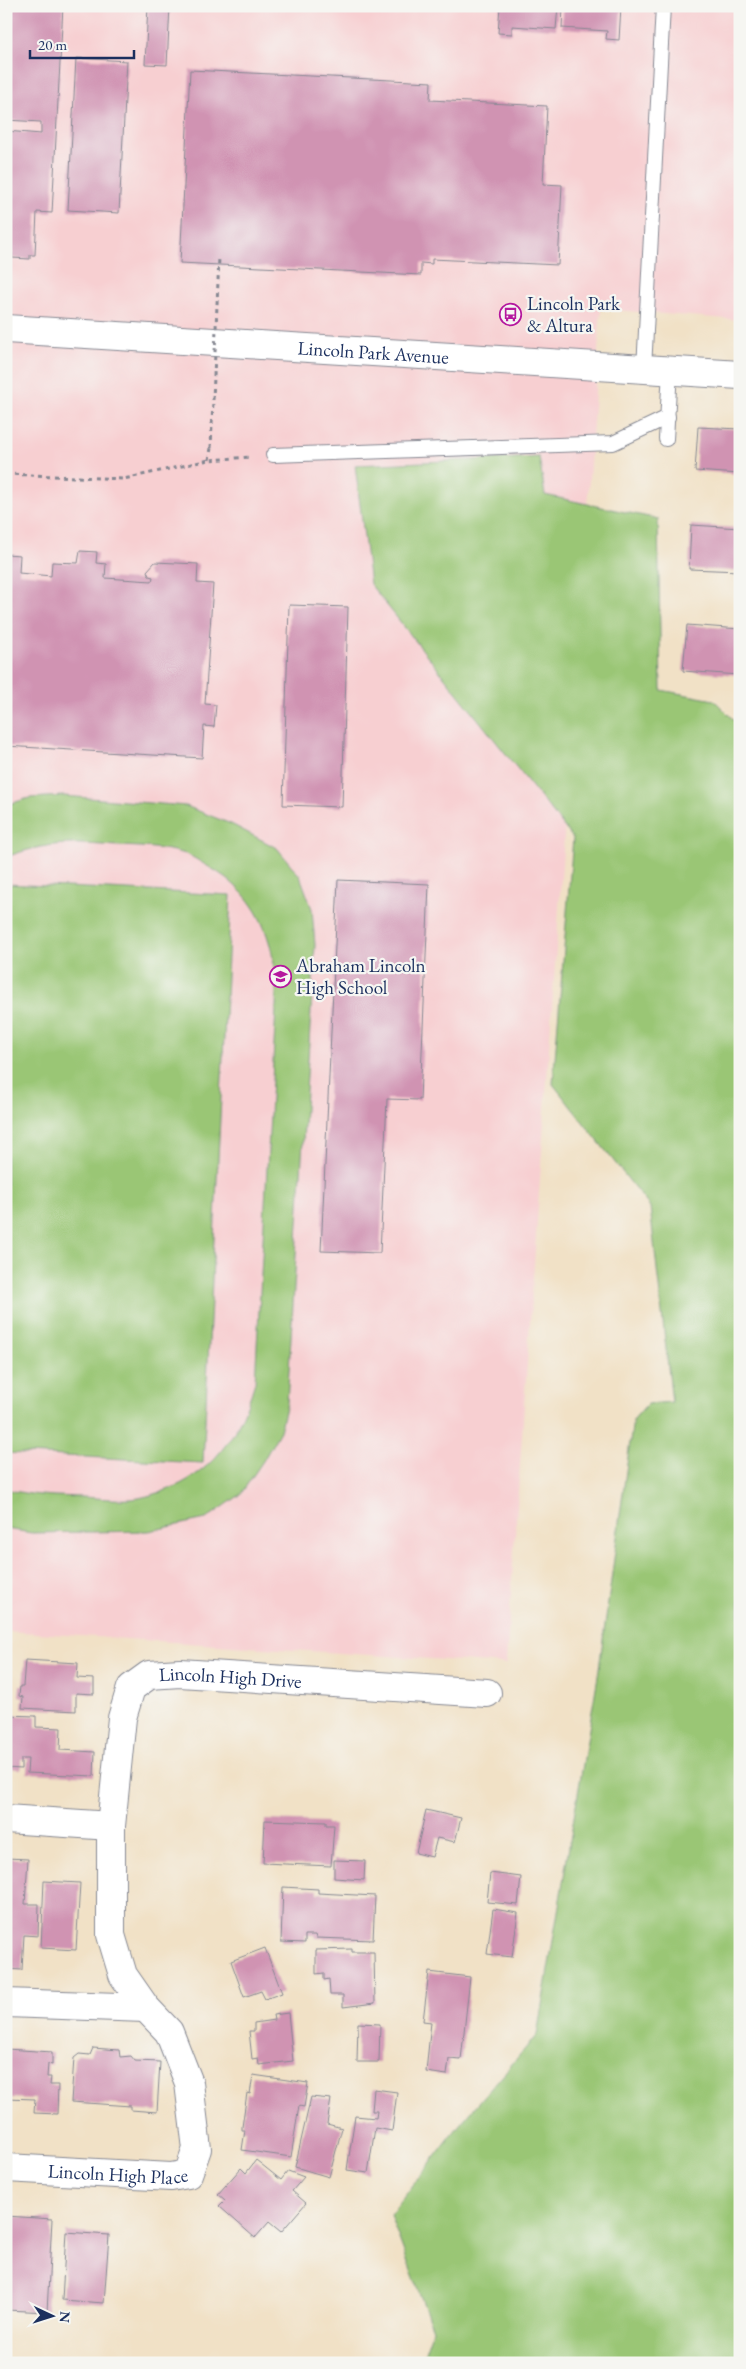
<svg xmlns="http://www.w3.org/2000/svg" width="746" height="2369" viewBox="0 0 746 2369" font-family="'EB Garamond',serif">
<style>
.built{fill:#f7cfd1}
.green{fill:#9ac674;stroke:#5a7a69}
.building{fill:#d093b2}
.lines{fill:none;stroke-linecap:round;stroke-linejoin:round}
.service-casing{stroke:#868892;stroke-width:16}
.minor-casing{stroke:#868892;stroke-width:30}
.tertiary-casing{stroke:#868892;stroke-width:30}
.path{stroke:#868892;stroke-width:3;stroke-dasharray:4 4;stroke-linecap:butt}
.service{stroke:#fff;stroke-width:14}
.minor{stroke:#fff;stroke-width:28}
.tertiary{stroke:#fff;stroke-width:28}
.path-bridge{stroke:#868892;stroke-width:3;stroke-dasharray:4 4;stroke-linecap:butt}
.labels{text-anchor:middle;stroke-width:4.5;stroke-linejoin:round;paint-order:stroke}
.poi-label{font-size:19px;fill:#1b2f5e;stroke:#f6f6f2;text-anchor:start}
.street-label{font-size:19px;fill:#1b2f5e;stroke:#f6f6f2}
</style>
<rect width="100%" height="100%" fill="#f6f6f2"/>
<filter id="ink" filterUnits="userSpaceOnUse"><feTurbulence type="fractalNoise" baseFrequency=".02" numOctaves="2"/><feDisplacementMap in="SourceGraphic" scale="10" xChannelSelector="R" yChannelSelector="G"/><feConvolveMatrix kernelMatrix="1 2 1 2 8 2 1 2 1" color-interpolation-filters="sRGB"/></filter>
<filter id="wash" filterUnits="userSpaceOnUse"><feTurbulence type="fractalNoise" baseFrequency=".0096" numOctaves="4" result="noise"/><feDisplacementMap in="SourceGraphic" scale="20" xChannelSelector="R" yChannelSelector="G"/><feGaussianBlur stdDeviation="1.12" result="paint"/><feColorMatrix in="noise" values="0 0 0 0 0 0 0 0 0 0 0 0 0 0 0 0 0 1.4 0 .05"/><feComposite in="paint" operator="in"/></filter>
<g filter="url(#wash)">
<rect width="100%" height="100%" fill="#f1e1c6"/>
<path class="built" d="M6,6h734v314l-139,-11 -95,1355 -500,-33z"/>
<g class="green">
<path d="M539,457l6,38 113,24 3,171 53,10 26,26v1637h-319l12,-34 -43,-114 71,-92 76,-88 61,-359 35,-256 14,-16 25,-2 -22,-195 -97,-123 20,-246 -203,-254 -15,-119z"/>
<path d="M64,796l122,10 45,18 46,24 23,28 12,33 3,36 -28,458 -7,28 -17,30 -23,34 -34,24 -57,12 -117,2 -26,-4v-40c25,7 50,7 76,8 18,1 38,4 57,1 65,-13 98,-54 116,-116l21,-373c2,-60 -12,-111 -67,-142 -9,-5 -18,-12 -27,-14 -21,-6 -43,-6 -64,-7 -46,-3 -68,-5 -112,11v-52l23,-7z"/>
<path d="M6,884l225,11 -28,568 -197,-10z"/>
</g>
<g id="blocks">
<g class="building">
<path d="M6,6h57l-11,207 -15,-1 -2,43h-5v4l-18,-1v-5h-6v-122l35,3v-12l-35,-2z"/>
<path d="M148,6h22l-3,59 -22,-1z"/>
<path d="M500,6h58l-2,23 -44,-3v8l-14,-1z"/>
<path d="M563,6h58l-2,34 -13,-1 1,-8 -45,-3z"/>
<path d="M76,58l51,3 -8,152 -51,-3z"/>
<path d="M190,70l241,12 -1,18 117,6 -4,78 19,1 -4,80 -126,-6v5l-11,-1v12l-241,-12z"/>
<path d="M698,427l42,2v45l-45,-3z"/>
<path d="M691,525l49,3v43l-51,-2z"/>
<path d="M80,551l17,1 -1,11 10,1 -1,14 47,3 1,-4 -4,-1 -2,-5 8,-9 43,2 -1,19 16,1 -8,120 11,1 -2,22 -10,-1 -2,32 -196,-12v-192l14,1 -1,18 32,3 1,-14 26,1z"/>
<path d="M289,605l59,2 -6,200 -59,-2z"/>
<path d="M687,625l53,4 -1,46 -56,-4z"/>
<path d="M338,880l91,4 -9,216 -33,-1 -7,154 -59,-2z"/>
<path d="M25,1660l53,3 -1,15 17,1v15l-18,-1v18l-54,-3 1,-11 -4,-1 1,-10h3z"/>
<path d="M6,1715l30,1v11l25,1 -1,22 35,2 -1,24 -67,-3 1,-14h-7v10l-15,-1z"/>
<path d="M426,1810l35,8 -6,24 -18,-4 -5,19 -16,-4z"/>
<path d="M265,1820l61,2v3h8l-3,41 -68,-3z"/>
<path d="M6,1858l22,1 -3,45h14l-1,32 -14,-1 -2,35 -16,-1z"/>
<path d="M334,1860l31,1 -1,19 -30,-2z"/>
<path d="M490,1873l31,4 -3,28 -31,-3z"/>
<path d="M44,1881l36,2 -4,67 -35,-2z"/>
<path d="M283,1887l35,2v4l57,3 -2,44 -57,-2 -1,-3h-10v8l-24,-1z"/>
<path d="M493,1909l25,4 -6,44 -25,-3z"/>
<path d="M265,1948l17,45 -17,6 -4,-8 -17,6 -13,-36z"/>
<path d="M352,1949v3h22l1,51 -32,4v-12h-13l-1,-16 -5,1v-7l-8,1v-24z"/>
<path d="M429,1972l41,5 -9,83 -12,-1 -2,16 -21,-3 5,-50 -8,-1z"/>
<path d="M288,2013l5,48 -34,4 -1,-7 -6,1 -3,-28h5v-8l20,-3 -1,-5z"/>
<path d="M358,2023l22,1 -1,38h-22z"/>
<path d="M93,2048l26,2 1,7 11,-1 4,5 25,1 -3,50 -26,-2v-4l-60,-4 3,-44 5,-4 11,1z"/>
<path d="M6,2049l46,3v13l-4,-1 -1,13h4l-1,8h8l-1,29 -23,-1 1,-14 -29,-1z"/>
<path d="M253,2075l55,8 -4,24 -5,-1 -8,51 -49,-7 3,-20h-3v-3l5,-34 3,1z"/>
<path d="M374,2089l23,3 -5,39 -17,-3 -7,45 -21,-3 8,-54 21,2 1,-7h-5z"/>
<path d="M311,2097l20,2 -4,25 15,4 -13,49 -34,-10z"/>
<path d="M256,2160l25,20 7,-9 16,6 -12,14 14,12 -25,29 -12,-10 -14,16 -36,-32 6,-6 -7,-6 23,-26 5,5z"/>
<path d="M6,2216l46,3 -5,93 -41,-2z"/>
<path d="M66,2232l43,3 -5,68 -42,-3z"/>
</g>
</g>
</g>
<g filter="url(#ink)">
<use href="#blocks" fill-opacity="0" stroke="#868892" stroke-width="1"/>
<g class="lines">
<defs>
<g id="service">
<path d="M644,369l19,-363"/>
<path d="M666,439l4,-68"/>
<path d="M273,455l340,-12 55,-26"/>
</g>
<g id="minor">
<path d="M6,1819l105,7"/>
<path d="M6,2003l140,5"/>
<path id="s1" d="M6,2168l165,9 17,-3 9,-25 -8,-66 -20,-51 -23,-24 -23,-33 -12,-40v-109l11,-108 9,-30 18,-13 31,-2 307,20"/>
</g>
<g id="tertiary">
<path id="s2" d="M6,329l734,46"/>
</g>
</defs>
<use href="#service" class="service-casing"/>
<use href="#minor" class="minor-casing"/>
<use href="#tertiary" class="tertiary-casing"/>
<g class="path">
<path d="M209,460l2,-12"/>
<path d="M6,474l118,5 85,-19 41,-3"/>
</g>
<use href="#service" class="service"/>
<use href="#minor" class="minor"/>
<use href="#tertiary" class="tertiary"/>
<path class="path-bridge" d="M211,448l8,-191"/>
</g>
</g>
<defs>
<symbol id="bus-ring" viewBox="-11 -11 22 22"><circle r="9.5" fill="#f6f6f2" stroke="#b5179e" stroke-width="1.5"/><path d="M-5-6H5V4H4V6H2V4H-2V6H-4V4H-5ZM-3.5-4V0h7V-4ZM-3.5 1.2v1.5H-2V1.2ZM2 1.2v1.5H3.5V1.2Z" fill="#b5179e"/></symbol>
<symbol id="school-ring" viewBox="-11 -11 22 22"><circle r="9.5" fill="#f6f6f2" stroke="#b5179e" stroke-width="1.5"/><path d="M0-5L7-2L0 1L-7-2ZM-4 1L0 2.5L4 1V4Q0 6-4 4Z" fill="#b5179e"/></symbol>
</defs>
<g fill-rule="evenodd">
<use href="#bus-ring" x="498" y="302" width="25" height="25"/>
<use href="#school-ring" x="268" y="964" width="25" height="25"/>
</g>
<g class="labels">
<g class="poi-label">
<text x="527" y="310">Lincoln Park<tspan x="527" dy="22">&amp; Altura</tspan></text>
<text x="296" y="972">Abraham Lincoln<tspan x="296" dy="22">High School</tspan></text>
</g>
<g class="street-label">
<text dy="7" stroke="none"><textPath href="#s2" startOffset="368">Lincoln Park Avenue</textPath></text>
<text dy="7" stroke="none"><textPath href="#s1" startOffset="798">Lincoln High Drive</textPath></text>
<text dy="7" stroke="none"><textPath href="#s1" startOffset="112">Lincoln High Place</textPath></text>
</g>
</g>
<rect width="746" height="2369" fill="none" stroke="#f6f6f2" stroke-width="25"/>
<g transform="translate(52 2316) rotate(94)" stroke="#f6f6f2" stroke-width="4" paint-order="stroke">
<path d="M0-4L9 19L0 12L-9 19Z" fill="#1b2f5e"/>
<text y="-8" font-size="14" font-weight="bold" text-anchor="middle" fill="#1b2f5e">N</text>
</g>
<path d="M30 50v8h104v-8" fill="none" stroke="#1b2f5e" stroke-width="2.5"/>
<text x="38" y="50" font-size="15" fill="#1b2f5e" stroke="#f6f6f2" stroke-width="4" paint-order="stroke">20 m</text>
</svg>
